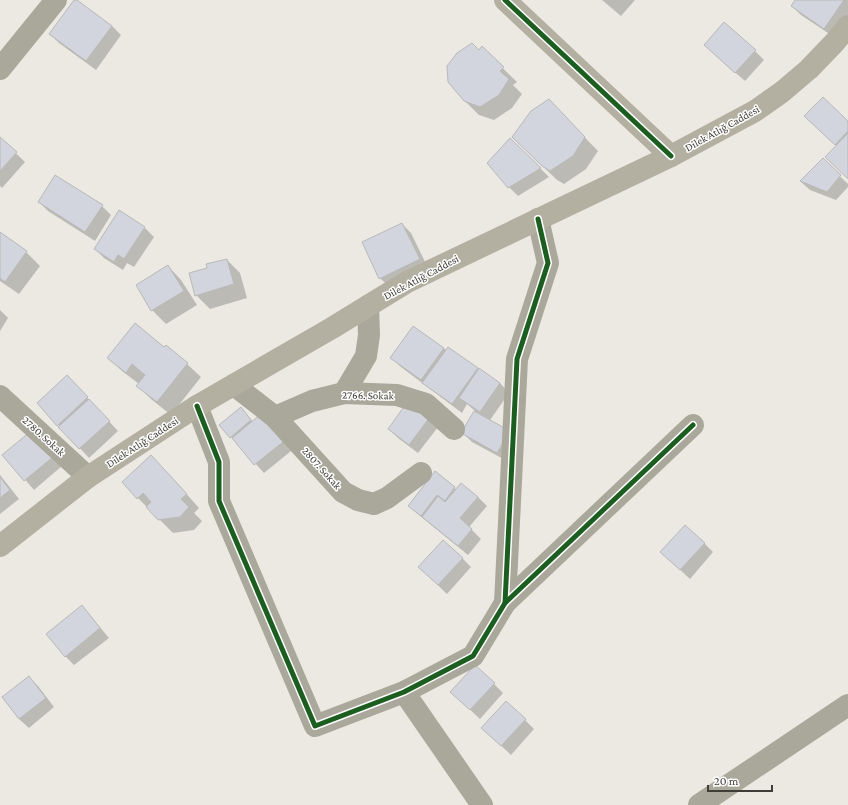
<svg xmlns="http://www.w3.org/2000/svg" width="848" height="805" viewBox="0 0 848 805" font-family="'Crimson Pro',serif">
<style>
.shadow{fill:#0003}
.building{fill:#d2d4de;stroke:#b9b9b8}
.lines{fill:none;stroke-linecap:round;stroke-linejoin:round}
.street{stroke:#aaa79b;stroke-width:22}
.secondary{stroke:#b3b0a2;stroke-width:22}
.cycleway-casing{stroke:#fff;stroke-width:8}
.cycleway{stroke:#1b5e20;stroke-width:5}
.labels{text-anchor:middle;stroke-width:3;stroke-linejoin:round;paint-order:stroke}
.street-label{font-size:11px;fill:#3e3d37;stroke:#fff}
</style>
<rect width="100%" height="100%" fill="#ebe9e2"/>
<g class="shadow">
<path d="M75,0l37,26 9,9 -25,35 -37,-27 -9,-9z"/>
<path d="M602,0h33l-14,16z"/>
<path d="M796,0h52v16l-14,21 -33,-22 -9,-9z"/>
<path d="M482,48l35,34 -4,3 9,9 -10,14 -18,12 -15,-5 -14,-14 14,-50z"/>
<path d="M755,51l9,9 -19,21 -31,-27z"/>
<path d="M562,114l36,37 -12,18 -22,15 -7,-4 -31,-30z"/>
<path d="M806,116l42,7v55l-11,-32z"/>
<path d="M0,138l25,24 -23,26 -2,-2z"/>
<path d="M823,160l25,24v3l-12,13 -26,-10 -9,-8z"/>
<path d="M540,168l9,9 -31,19 -9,-9z"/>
<path d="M39,202l63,4 9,9 -16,26 -47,-30z"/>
<path d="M402,224l9,9 17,35 -39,19 -9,-9z"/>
<path d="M145,228l9,9 -20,30 -7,-4 -4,7 -19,-12 -9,-9z"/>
<path d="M0,233l26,19 14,14 -21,28 -19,-13z"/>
<path d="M227,260l13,13 7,25 -37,11 -14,-14 12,-26z"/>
<path d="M168,266l13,14 16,25 -31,19 -14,-14z"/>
<path d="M0,310l8,8 -8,13z"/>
<path d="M164,348l23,16 14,13 -30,38 -20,-16 -13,-13 1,-2 -17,-13 -13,-13z"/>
<path d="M443,348l57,35 9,10 -19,27 19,11 -2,30 -35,-19 -9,-9 12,-22 -8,-7 -5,9 -61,-46 -9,-9z"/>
<path d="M76,386l42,45 -29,27 -51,-55z"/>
<path d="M245,413l8,9 17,3 21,26 -27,22 -33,-36z"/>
<path d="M429,418l9,9 -20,26 -20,-15 -9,-9z"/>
<path d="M31,432l31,34 -28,24 -30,-35z"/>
<path d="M165,470l34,38 -5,5 8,8 -8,9 -21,3 -35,-35z"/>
<path d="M435,473l22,17 21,7 9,9 -18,21 12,12 -13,16 -49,-40 -9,-9z"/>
<path d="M0,475l19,24 -19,15z"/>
<path d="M704,543l9,9 -23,27 -29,-27z"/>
<path d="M462,558l9,9 -24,27 -28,-27z"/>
<path d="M82,606l27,32 -35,27 -9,-9z"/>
<path d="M28,677l10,9 16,21 -25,21 -10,-9 -16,-21z"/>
<path d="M494,684l9,9 -23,26 -29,-27z"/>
<path d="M525,720l9,9 -23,26 -29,-27z"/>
</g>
<g class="building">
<path d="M74,0h3l35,26 -26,35 -37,-27z"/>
<path d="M795,0h49l-20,29 -33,-23z"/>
<path d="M724,22l32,28 -21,23 -31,-28z"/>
<path d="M472,43l7,7 3,-4 22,21 -4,4 9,8 -10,16 -19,12 -16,-6 -16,-19 -1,-16 10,-13z"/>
<path d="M823,97l25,24v10l-13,14 -31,-29z"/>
<path d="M549,99l36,38 -12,19 -23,15 -8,-5 -30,-29 19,-26z"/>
<path d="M848,133v46l-23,-22z"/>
<path d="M0,137l17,15 -17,19z"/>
<path d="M510,138l31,30 -33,20 -21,-25z"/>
<path d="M823,158l18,17 -14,17 -27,-11z"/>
<path d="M55,175l48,30 -18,27 -47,-30z"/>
<path d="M119,210l26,17 -21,32 -6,-4 -4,7 -20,-13z"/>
<path d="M402,223l18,36 -41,20 -17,-37z"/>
<path d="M0,232l27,19 -22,31 -5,-4z"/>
<path d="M227,259l7,25 -39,12 -6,-23 18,-5 -1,-4z"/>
<path d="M168,265l16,26 -33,20 -15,-26z"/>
<path d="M135,323l29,24 2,-2 22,18 -31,39 -21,-16 9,-11 -13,-11 -6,9 -19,-15z"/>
<path d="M413,326l31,22 -23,32 -31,-22z"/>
<path d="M448,347l30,21 -26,36 -30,-21z"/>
<path d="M479,368l21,15 -20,29 -21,-14z"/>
<path d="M67,375l21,22 -31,29 -20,-23z"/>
<path d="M89,399l21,22 -31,28 -21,-22z"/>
<path d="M408,401l22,16 -21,28 -21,-16z"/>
<path d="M241,407l10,13 -21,18 -11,-13z"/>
<path d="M474,411l36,20 -13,22 -36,-20z"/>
<path d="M261,414l22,28 -29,23 -22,-27z"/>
<path d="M31,431l22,26 -29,24 -22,-26z"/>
<path d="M151,455l36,39 -6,5 8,8 -9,10 -22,3 -12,-13 5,-5 -8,-9 -6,6 -15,-17z"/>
<path d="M435,471l20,16 -10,14 -8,-6 -16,21 -13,-10z"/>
<path d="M0,477l10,13 -10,8z"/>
<path d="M461,483l17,14 -18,21 12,11 -14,17 -36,-29 16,-21 7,6z"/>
<path d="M685,525l20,18 -25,27 -20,-18z"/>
<path d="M443,540l20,18 -25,27 -20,-18z"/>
<path d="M82,605l18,23 -35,29 -19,-23z"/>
<path d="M475,665l20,18 -25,27 -20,-18z"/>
<path d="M29,676l17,22 -27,21 -17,-22z"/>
<path d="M506,701l20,18 -25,27 -20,-18z"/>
</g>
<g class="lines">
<g class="street">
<path d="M0,69l56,-69"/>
<path d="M234,385l41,32 68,75 15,8 16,4 13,-6 34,-25"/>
<path d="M344,393l22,-37 3,-21 -1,-29"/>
<path d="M0,396l88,81"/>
<path d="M197,406l22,56v39l96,225 89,-34 69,-36 32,-53 188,-178"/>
<path d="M275,417l37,-16 32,-8 53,2 29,9 28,25"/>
<path d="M505,603l12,-244 31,-96 -10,-44"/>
<path d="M404,692l78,113"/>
<path d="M699,805l149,-100"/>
</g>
<g class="secondary">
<path d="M505,0l166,156"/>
<path d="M0,546l88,-69 109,-71 135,-78 75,-46 264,-126 84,-45 27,-19 27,-23 26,-27 13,-16"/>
</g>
<defs>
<g id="cycleway">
<path d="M505,0l166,156"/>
<path d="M197,406l22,56v39l96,225 89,-34 69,-36 32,-53 188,-178"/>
<path d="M505,603l12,-244 31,-96 -10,-44"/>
</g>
</defs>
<use href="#cycleway" class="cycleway-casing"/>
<use href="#cycleway" class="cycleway"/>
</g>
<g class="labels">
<g class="street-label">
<text transform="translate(722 128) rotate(-29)" y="4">Dilek Atlığ Caddesi</text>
<text transform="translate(421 277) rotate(-28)" y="4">Dilek Atlığ Caddesi</text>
<text transform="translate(368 395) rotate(1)" y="4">2766. Sokak</text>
<text transform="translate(44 436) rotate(42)" y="4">2780. Sokak</text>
<text transform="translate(142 442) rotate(-33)" y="4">Dilek Atlığ Caddesi</text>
<text transform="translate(322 468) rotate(48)" y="4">2807. Sokak</text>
</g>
</g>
<path d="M708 785v6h64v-6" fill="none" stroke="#3e3d37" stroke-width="2"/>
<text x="714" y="785" font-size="12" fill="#3e3d37" stroke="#ffffff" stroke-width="3" paint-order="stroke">20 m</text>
</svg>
